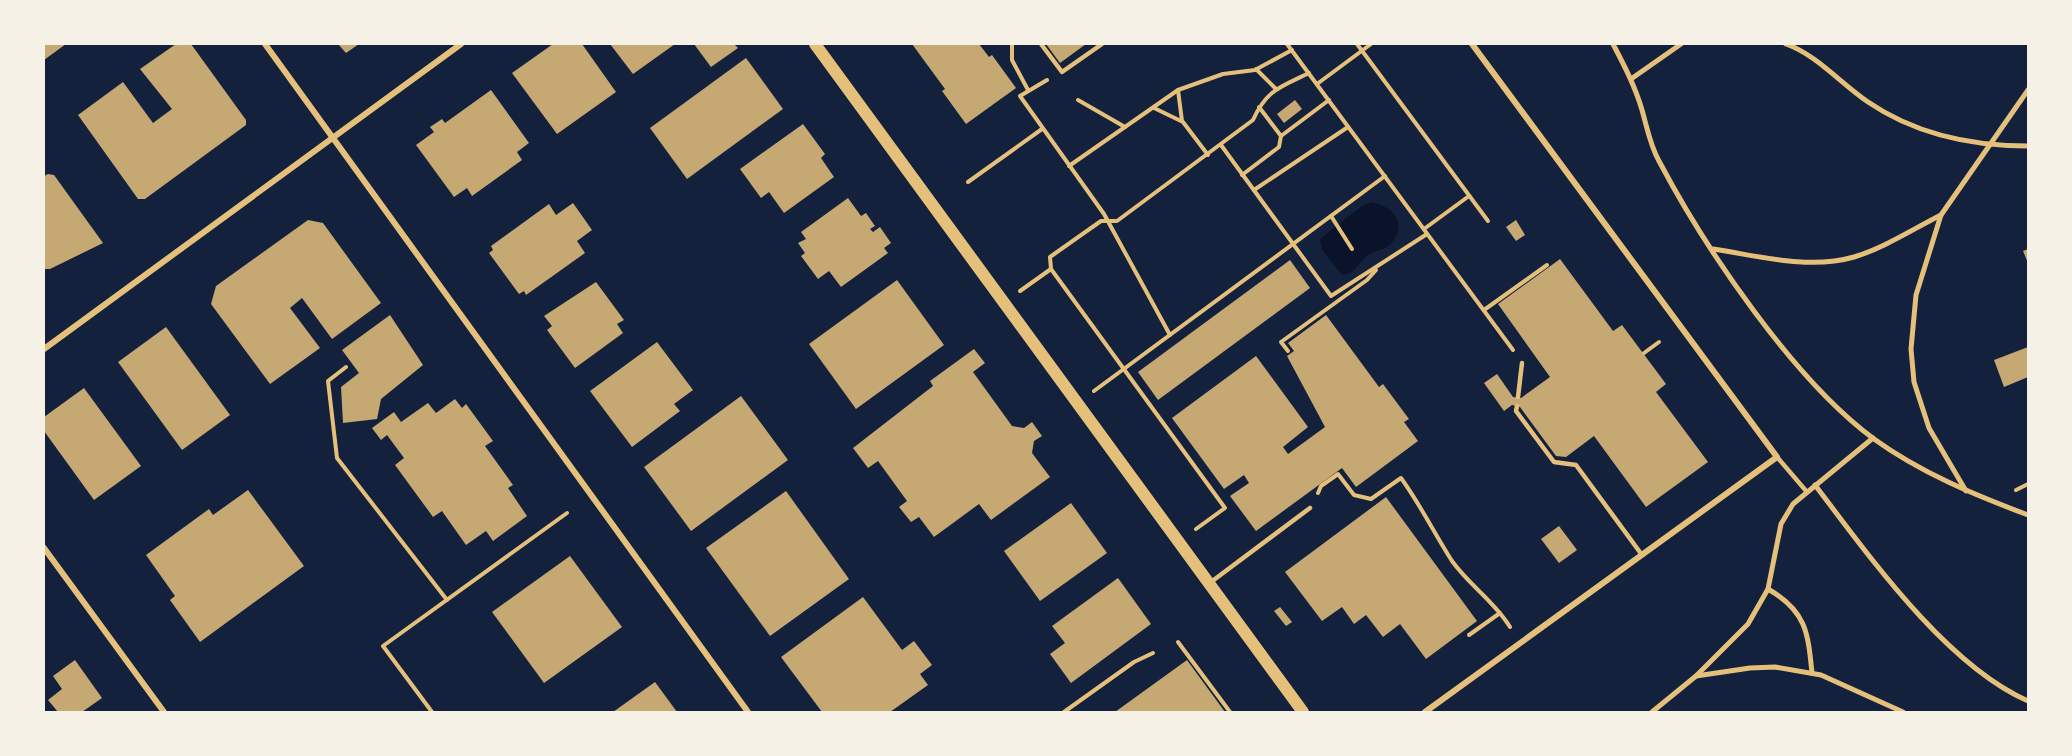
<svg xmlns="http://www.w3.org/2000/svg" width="2072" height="756" viewBox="0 0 2072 756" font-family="'Public Sans',sans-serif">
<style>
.water{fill:#0b132b}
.building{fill:#c6a872}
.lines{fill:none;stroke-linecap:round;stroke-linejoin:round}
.path{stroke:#e5c07b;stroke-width:4}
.service{stroke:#e5c07b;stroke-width:4.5}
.pedestrian{stroke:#e5c07b;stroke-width:5}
.minor{stroke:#e5c07b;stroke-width:6}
.secondary{stroke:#e5c07b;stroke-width:12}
</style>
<rect width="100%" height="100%" fill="#14213d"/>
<path class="water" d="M1373,202c23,6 36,26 15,44 -6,5 -15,5 -21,10 -9,7 -12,19 -25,19l-20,-25 -2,-11 43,-34z"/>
<g class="building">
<path d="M44,44h22l-22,16z"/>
<path d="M176,44h15l55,76v5l-101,74h-7l-60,-84 45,-33 30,41 19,-14 -32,-40z"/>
<path d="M338,44h21l-13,9z"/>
<path d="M553,44h29l34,48 -59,42 -45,-61z"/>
<path d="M610,44h65l-42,30z"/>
<path d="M694,44h40l4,4 -27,19z"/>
<path d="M912,44h67l10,13 3,-2 24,33 -50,36 -24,-33 3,-2z"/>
<path d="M1046,44h40l-26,19z"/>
<path d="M746,58l37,51 -96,70 -37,-51z"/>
<path d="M491,90l38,53 -12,9 5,8 -50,36 -5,-8 -13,9 -38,-52 18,-13 -4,-5 12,-8 3,4z"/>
<path d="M1295,100l7,9 -18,14 -7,-9z"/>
<path d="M803,124l22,30 -4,4 13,19 -50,36 -15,-21 -8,6 -21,-29z"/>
<path d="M48,174l6,1 49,68 -53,26h-6v-93z"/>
<path d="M848,198l13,18 5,-3 9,13 -5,3 3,3 7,-5 11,16 -7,5 4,5 -47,34 -12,-16 -11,8 -17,-23 4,-3 -7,-10 8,-4 -5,-7z"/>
<path d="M573,203l19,27 -15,11 8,12 -59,42 -2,-4 -5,3 -30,-41 4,-3 -2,-4 58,-42 7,11z"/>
<path d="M308,220l15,3 58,80 -49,36 -30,-41 -12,10 30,40 -50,36 -59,-80 5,-18z"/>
<path d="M1516,220l9,15 -9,6 -10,-14z"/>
<path d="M2028,249v14l-5,-12z"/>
<path d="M1560,259l53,72 9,-6 44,59 -10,8 52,70 -62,45 -52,-71 -28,21 -10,-1 -36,-49 -8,-2 -8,6 -20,-28 13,-9 16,23 8,1 29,-21 -52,-73z"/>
<path d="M1290,260l20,28 -152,112 -20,-28z"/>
<path d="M897,280l47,65 -88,64 -47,-65z"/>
<path d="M596,282l28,38 -7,4 6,9 -48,35 -28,-38 5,-4 -8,-10z"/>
<path d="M390,315l33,50 -42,34 -4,20 -34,4 -2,-36 18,-14 -17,-23z"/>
<path d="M1326,315l53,72 4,-3 26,35 -5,3 14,19 -62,46 -14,-19 -86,63 -26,-35 19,-13 -5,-8 -20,14 -52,-71 84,-62 52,71 -25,20 5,7 37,-27 -38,-71 7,-5 -6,-8z"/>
<path d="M166,327l64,88 -48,35 -64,-88z"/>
<path d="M657,342l36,48 -19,14 6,7 -48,36 -42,-56z"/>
<path d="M2028,347v30l-24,10 -10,-27z"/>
<path d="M974,349l11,14 -12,9 39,54 12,2 8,-6 10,14 -8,5 -2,12 18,24 -59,43 -12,-16 -45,33 -15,-20 -8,5 -12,-15 8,-6 -29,-40 -10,7 -15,-20 80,-62 -3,-5z"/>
<path d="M84,388l57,78 -47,34 -50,-69v-14z"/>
<path d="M741,396l47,64 -97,71 -47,-64z"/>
<path d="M455,399l7,9 4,-4 27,37 -8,5 28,39 -5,3 19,28 -34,25 -7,-10 -20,14 -24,-34 -9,6 -38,-52 9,-7 -17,-23 -6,5 -9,-12 22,-16 7,10 27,-19 8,10z"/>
<path d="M248,490l56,76 -104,76 -30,-42 5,-4 -29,-41 63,-46 4,6z"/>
<path d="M786,491l63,88 -79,57 -64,-88z"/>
<path d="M1386,497l91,124 -51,38 -26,-35 -17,13 -17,-22 -12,9 -12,-17 -20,14 -37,-49z"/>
<path d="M1071,503l36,50 -67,48 -36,-50z"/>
<path d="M1559,526l18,24 -18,13 -18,-24z"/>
<path d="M570,556l52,71 -78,56 -52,-71z"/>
<path d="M1118,578l33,46 -80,59 -21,-29 15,-11 -13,-17z"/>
<path d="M863,597l39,53 12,-9 18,24 -12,9 8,11 -38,27h-68l-41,-55z"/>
<path d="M1280,607l12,15 -6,4 -12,-15z"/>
<path d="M75,660l27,38 -20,14h-24l-10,-12 14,-11 -9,-13z"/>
<path d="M1187,660l38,52h-110z"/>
<path d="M655,682l22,30h-64z"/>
</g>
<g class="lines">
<g class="path">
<path d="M1012,44v16l16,30"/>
<path d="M1287,44l226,306"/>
<path d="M1357,44l131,177"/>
<path d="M1256,69l19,19"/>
<path d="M1047,80l-27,16 84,118 66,121"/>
<path d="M1317,84l54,-40"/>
<path d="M1178,90l4,31"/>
<path d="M1078,100l47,27"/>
<path d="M1259,107l22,29 48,-36"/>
<path d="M1154,108l29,14 25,33"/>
<path d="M1221,145l110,151 96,-62"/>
<path d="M1069,166l109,-76 45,-16 32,-4 37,-20"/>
<path d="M1242,175l37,-28 2,-11"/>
<path d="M968,182l74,-53"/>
<path d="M1254,190l94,-63"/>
<path d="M1331,216l21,33"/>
<path d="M1424,229l45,-33"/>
<path d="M1020,291l31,-22"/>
<path d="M1484,310l63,-45"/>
<path d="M1288,351l-7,-9 86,-62 9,-10"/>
<path d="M1644,353l15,-11"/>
<path d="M346,367l-18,14 9,77 110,142"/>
<path d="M1094,391l291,-215"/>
<path d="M2016,490l12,-6"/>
<path d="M1318,493l3,-7 17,-12 16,21 17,4 30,-21c19,26 33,55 51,83 17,24 43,41 58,66"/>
<path d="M1196,529l29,-21 -174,-239 -1,-12 51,-36h16l136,-101c14,-31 28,-33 56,-47"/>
<path d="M1469,635l31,-22"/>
<path d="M1178,642l52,70"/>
<path d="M432,712l-49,-66 184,-133"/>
<path d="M1064,712l70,-50 19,-9"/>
</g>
<g class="service">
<path d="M1041,44l21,28 40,-28"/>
<path d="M1518,397l4,-34"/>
<path d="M1517,406l-1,5 38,51 22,3 66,90"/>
<path d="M1777,457l30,35"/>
<path d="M1211,582l99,-74"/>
</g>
<g class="pedestrian">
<path d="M1613,44c11,21 22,42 29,66 5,17 8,35 17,51 47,89 135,219 215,278 47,34 101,56 154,76"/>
<path d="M1786,44c31,11 54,39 82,58 47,32 104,44 160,44"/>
<path d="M1631,79l50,-35"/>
<path d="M1713,249c46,7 96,21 141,8 30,-9 59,-28 87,-42"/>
<path d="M1815,485c54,71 131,180 213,216"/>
<path d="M1966,491l-37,-63 -15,-46 -3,-33 5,-54 25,-80 87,-125"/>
<path d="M1768,589c38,22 40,43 44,84"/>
<path d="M1696,676l52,-52 20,-35 13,-65 12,-20 80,-66"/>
<path d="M1652,712l44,-36 54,-8 25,-1 46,8 82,37"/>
</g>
<g class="minor">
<path d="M265,44l483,668"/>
<path d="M44,349l417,-305"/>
<path d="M44,548l120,164"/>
<path d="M1425,712l352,-255 -305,-413"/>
</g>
<path class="secondary" d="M815,44l488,668"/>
</g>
<rect width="2072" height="756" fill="none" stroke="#f6f1e7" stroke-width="90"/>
</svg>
